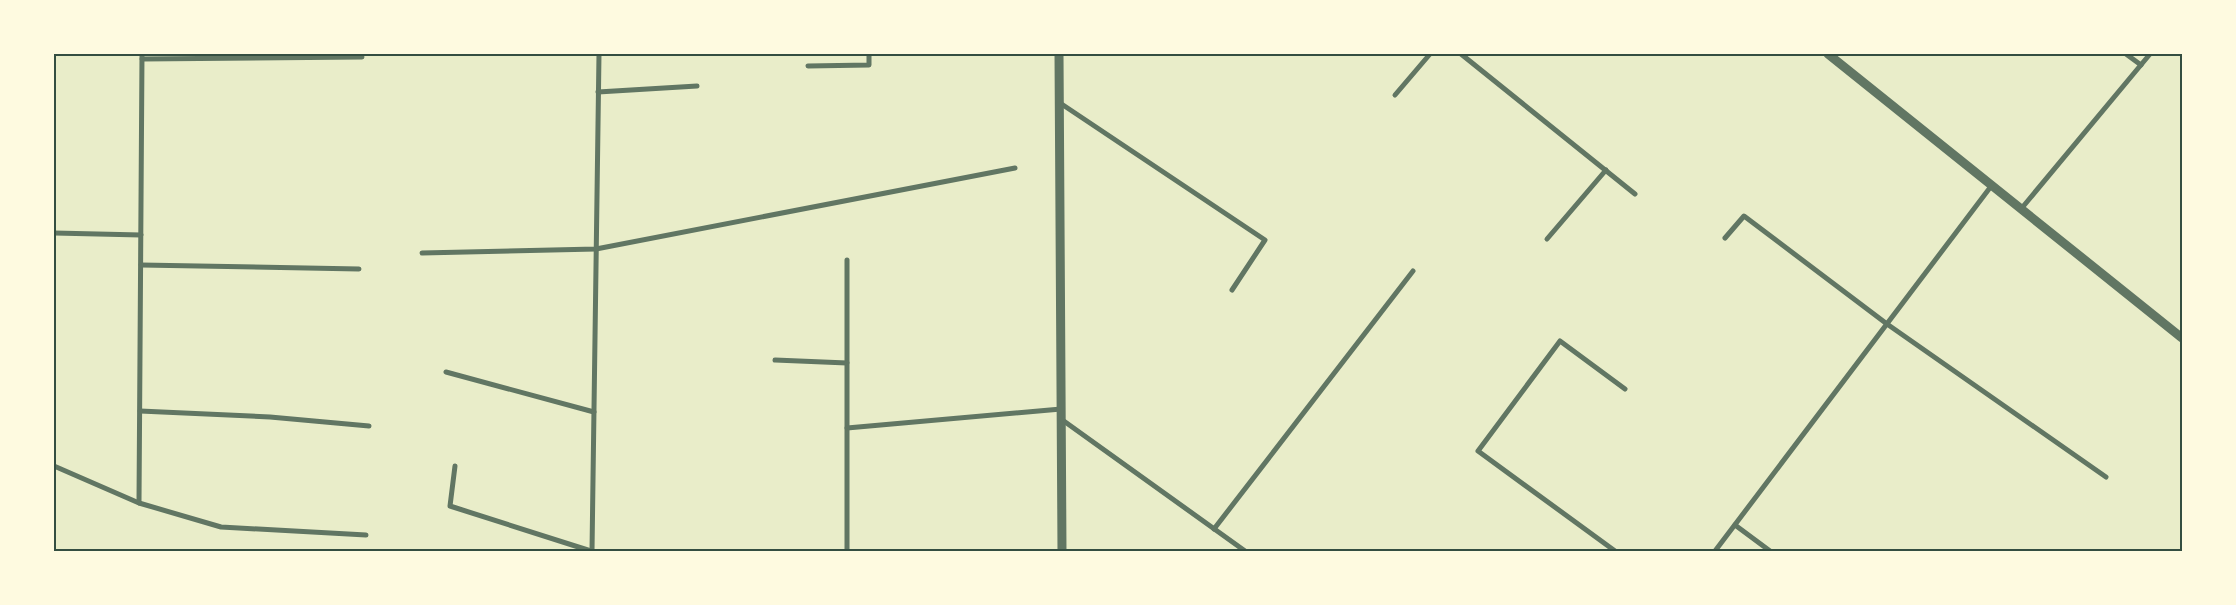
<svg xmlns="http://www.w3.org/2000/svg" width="2236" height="605" viewBox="0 0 2236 605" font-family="Helvetica,sans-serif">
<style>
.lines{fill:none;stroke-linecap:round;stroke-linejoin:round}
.minor{stroke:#617663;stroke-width:5}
.tertiary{stroke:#617663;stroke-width:9}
.neatline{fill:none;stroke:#344e41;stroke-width:2}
</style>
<rect width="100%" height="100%" fill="#e9edc9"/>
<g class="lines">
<g class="minor">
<path d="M1461,54l174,140"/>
<path d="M2126,54l15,11"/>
<path d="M142,59l220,-2"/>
<path d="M808,66l61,-1v-11"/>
<path d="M598,92l99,-6"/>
<path d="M1395,95l35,-41"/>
<path d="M1060,103l205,137 -33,50"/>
<path d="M2021,209l129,-155"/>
<path d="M54,233l87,2"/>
<path d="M1725,238l19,-22 143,108 219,153"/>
<path d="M1547,239l59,-69"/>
<path d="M422,253l174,-4 419,-81"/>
<path d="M847,260v291"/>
<path d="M141,265l218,4"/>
<path d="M775,360l72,3"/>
<path d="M446,372l148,40"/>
<path d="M140,411l130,6 99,9"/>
<path d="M1061,419l184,132"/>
<path d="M847,428l214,-19"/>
<path d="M54,466l85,37 82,24 145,8"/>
<path d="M455,466l-5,40 141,45"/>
<path d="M139,503l3,-449"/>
<path d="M1735,525l35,26"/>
<path d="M1214,529l199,-258"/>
<path d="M592,551l7,-497"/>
<path d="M1615,551l-137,-100 82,-110 65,48"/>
<path d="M1715,551l277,-366"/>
</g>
<g class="tertiary">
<path d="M1059,54l3,497"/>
<path d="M1828,54l354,284"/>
</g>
</g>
<rect width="2236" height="605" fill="none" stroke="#fefae0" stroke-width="110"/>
<rect x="55" y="55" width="2126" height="495" class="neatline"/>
</svg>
